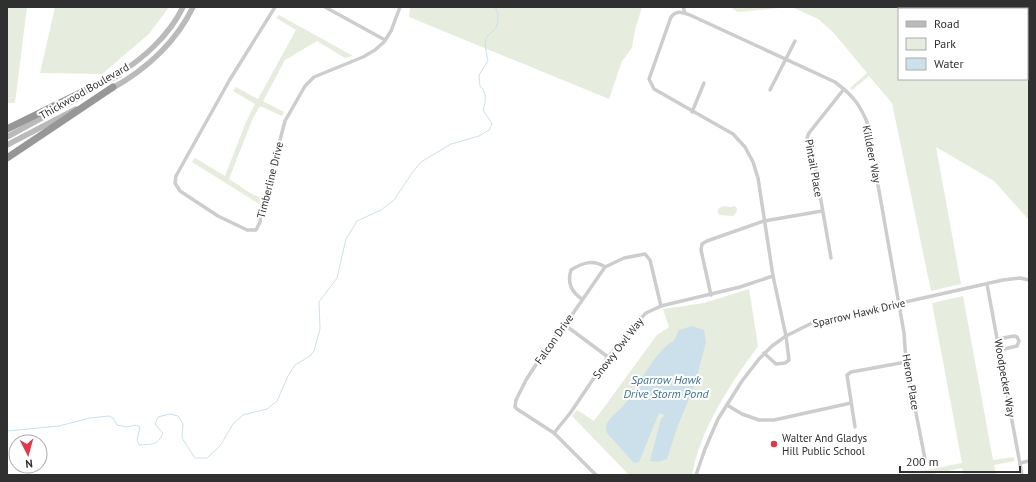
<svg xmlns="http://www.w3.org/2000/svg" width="1036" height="482" viewBox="0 0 1036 482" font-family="'PT Sans',sans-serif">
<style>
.green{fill:#e6ecde;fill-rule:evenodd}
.water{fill:#cbe0eb}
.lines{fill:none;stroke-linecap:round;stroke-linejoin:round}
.stream{stroke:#cbe0eb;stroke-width:1}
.minor{stroke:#cdcdcd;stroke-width:3.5}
.secondary{stroke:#bababa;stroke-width:5.5}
.motorway{stroke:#979797;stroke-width:7}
.poi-dot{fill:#e13748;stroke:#fff;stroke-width:1.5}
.labels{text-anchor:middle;stroke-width:4;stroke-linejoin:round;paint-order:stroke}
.street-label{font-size:11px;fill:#303030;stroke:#fff}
.poi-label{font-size:11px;fill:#303030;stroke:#fff;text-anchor:start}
.water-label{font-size:12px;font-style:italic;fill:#3f7390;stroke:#fff}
</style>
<rect width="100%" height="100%" fill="#fff"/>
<g class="green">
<path d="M7,7h20l-12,96h-8z"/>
<path d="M55,7h114l-20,27 -47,40 -62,-1z"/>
<path d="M410,7h232l-7,23 -3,18 -10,13 -13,38 -200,-82z"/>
<path d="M730,7h60l-52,5z"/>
<path d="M792,7h237v213l-35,-39 -58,-34 25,137 -30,7 -39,-188 -23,-27 -17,14 -2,-2 17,-15 -34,-41 -15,-13zM899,9h128v70h-128z"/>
<path d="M279,15l74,41 -8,2 -28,-17 -32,19 -22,41 21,11 -2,4 -22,-10 -7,12 -24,61 21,14 11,5 -2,6 -67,-42 3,-4 30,18 21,-54 9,-18 -22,-13 3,-4 22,12 38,-69 -20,-12z"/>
<path d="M723,206l7,1 5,-1 2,3 -1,4 -3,3 -13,-1 -2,-2v-4z"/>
<path d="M749,289l9,57c-24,33 -47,67 -60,105 -3,8 -4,16 -6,24h-63l-57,-59 5,-6 17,11 63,-86 12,-8 -6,-18 41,-6z"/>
<path d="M963,296l30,164 21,-3v4l-20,4 2,10h-32l-2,-7 -34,7h-26l60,-12 -30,-160z"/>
</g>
<path class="water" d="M692,326l12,4 2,12 -11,42 -18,44 -10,31 -9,3 -8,-1 11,-42 4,-4 -6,-2 -20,49 -5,1 -27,-30c-1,-3 -1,-5 -1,-7 2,-8 13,-15 18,-21 14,-16 31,-56 50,-64l5,-11z"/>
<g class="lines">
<path class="stream" d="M7,431l52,-5 31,-8 19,-2 4,2 4,7 10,2 9,-2 4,2 -3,13 2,5c12,-1 19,1 24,-12l-8,-9 3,-7 11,-3 9,2 5,8 -1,14 13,20h12l13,-12 13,-22 10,-9 24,-6 10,-8 11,-25 7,-11 15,-9 4,-5 6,-22 -1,-27 18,-24 9,-39 11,-18 24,-11 13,-10 18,-27 9,-11 30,-18 28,-8 10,-6 3,-6 -9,-14c3,-8 4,-18 -3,-24l-1,-11 9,-14c-1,-6 -4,-16 -2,-22 2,-5 6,-7 9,-10 4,-6 4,-16 0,-22"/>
<g class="minor">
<path d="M275,7l-46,74 -53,95 -1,7 5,8 38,25 29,14h9l4,-8 1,-10 24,-91 20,-35 9,-9 49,-20 12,-7 9,-8 7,-11 9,-24"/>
<path d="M325,7l60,33"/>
<path d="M683,7l2,6"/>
<path d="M770,90l25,-49"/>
<path d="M692,112l12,-29"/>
<path d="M831,258l-18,-103 -6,-17 2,-5 35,-44"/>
<path d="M987,284l35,191"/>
<path d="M711,295l-10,-45 1,-6 5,-3 57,-20 58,-10"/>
<path d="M582,299c-11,-7 -15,-16 -11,-29 11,-7 22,-11 34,-3"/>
<path d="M565,325l43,32"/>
<path d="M998,339l16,-3 3,1 2,4 -2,5 -17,4"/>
<path d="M764,353l12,11 9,-1 4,-3 -3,-24 -13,-60 -15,-98 -5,-16 -8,-15 -12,-13 -79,-45 -5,-10 22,-62c6,-7 11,-5 19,-2l145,67c17,13 24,21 32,40l37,211 2,29 19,97"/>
<path d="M727,405l15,9 17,6h15l77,-17"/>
<path d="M855,427l-8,-52 4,-3 55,-10"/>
<path d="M554,433l17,-21 37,-55 28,-34 10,-10 15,-7 79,-19 33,-11"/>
<path d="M1020,463l9,-2"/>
<path d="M596,475l-42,-42 -37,-24 -2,-2 1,-7 10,-20 26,-40 13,-15 40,-58 19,-9 21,-4 5,6 11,46"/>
<path d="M696,475l9,-26 13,-30 24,-38 17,-22 13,-13 14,-10 26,-13 191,-43 17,-2 9,2"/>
</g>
<g class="secondary">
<path d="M115,76c27,-16 54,-40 68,-69"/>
<path d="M111,89c36,-20 64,-45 82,-82"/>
<path d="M7,137l73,-40"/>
<path d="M7,145l69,-36"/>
</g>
<g class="motorway">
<path d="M7,129l112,-55"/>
<path d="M7,158l106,-71"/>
</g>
</g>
<circle class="poi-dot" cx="774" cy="444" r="4"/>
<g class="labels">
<g class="street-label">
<text transform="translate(84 91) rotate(-30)" y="4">Thickwood Boulevard</text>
<text transform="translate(872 154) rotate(79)" y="4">Killdeer Way</text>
<text transform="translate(814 168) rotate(80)" y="4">Pintail Place</text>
<text transform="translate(270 180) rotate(-76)" y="4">Timberline Drive</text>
<text transform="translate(859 313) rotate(-13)" y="4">Sparrow Hawk Drive</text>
<text transform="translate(554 339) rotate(-55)" y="4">Falcon Drive</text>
<text transform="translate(618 348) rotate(-52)" y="4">Snowy Owl Way</text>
<text transform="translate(1005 378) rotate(80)" y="4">Woodpecker Way</text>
<text transform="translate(911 382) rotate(80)" y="4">Heron Place</text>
</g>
<g class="poi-label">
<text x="782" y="442">Walter And Gladys<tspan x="782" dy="13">Hill Public School</tspan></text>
</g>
<g class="water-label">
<text x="666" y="384">Sparrow Hawk<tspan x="666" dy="14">Drive Storm Pond</tspan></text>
</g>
</g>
<rect width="1036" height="482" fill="none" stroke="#303030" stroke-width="16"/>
<rect x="898" y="8" width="130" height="72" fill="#ffffff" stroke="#acacac"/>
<rect x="906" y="21" width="20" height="6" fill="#bababa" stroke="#acacac"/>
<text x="934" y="28" font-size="12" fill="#303030">Road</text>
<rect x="906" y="38" width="20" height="12" fill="#e6ecde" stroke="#acacac"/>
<text x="934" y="48" font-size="12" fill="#303030">Park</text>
<rect x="906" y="58" width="20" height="12" fill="#cbe0eb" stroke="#acacac"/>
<text x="934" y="68" font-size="12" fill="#303030">Water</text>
<g transform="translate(28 454) rotate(174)"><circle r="19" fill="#ffffff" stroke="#acacac"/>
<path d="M0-3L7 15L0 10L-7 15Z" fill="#e13748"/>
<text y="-6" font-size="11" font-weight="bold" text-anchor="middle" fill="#303030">N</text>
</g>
<path d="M900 466v6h120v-6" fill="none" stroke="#303030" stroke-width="2"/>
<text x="906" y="466" font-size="12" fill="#303030" stroke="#ffffff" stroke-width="3" paint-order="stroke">200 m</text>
</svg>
